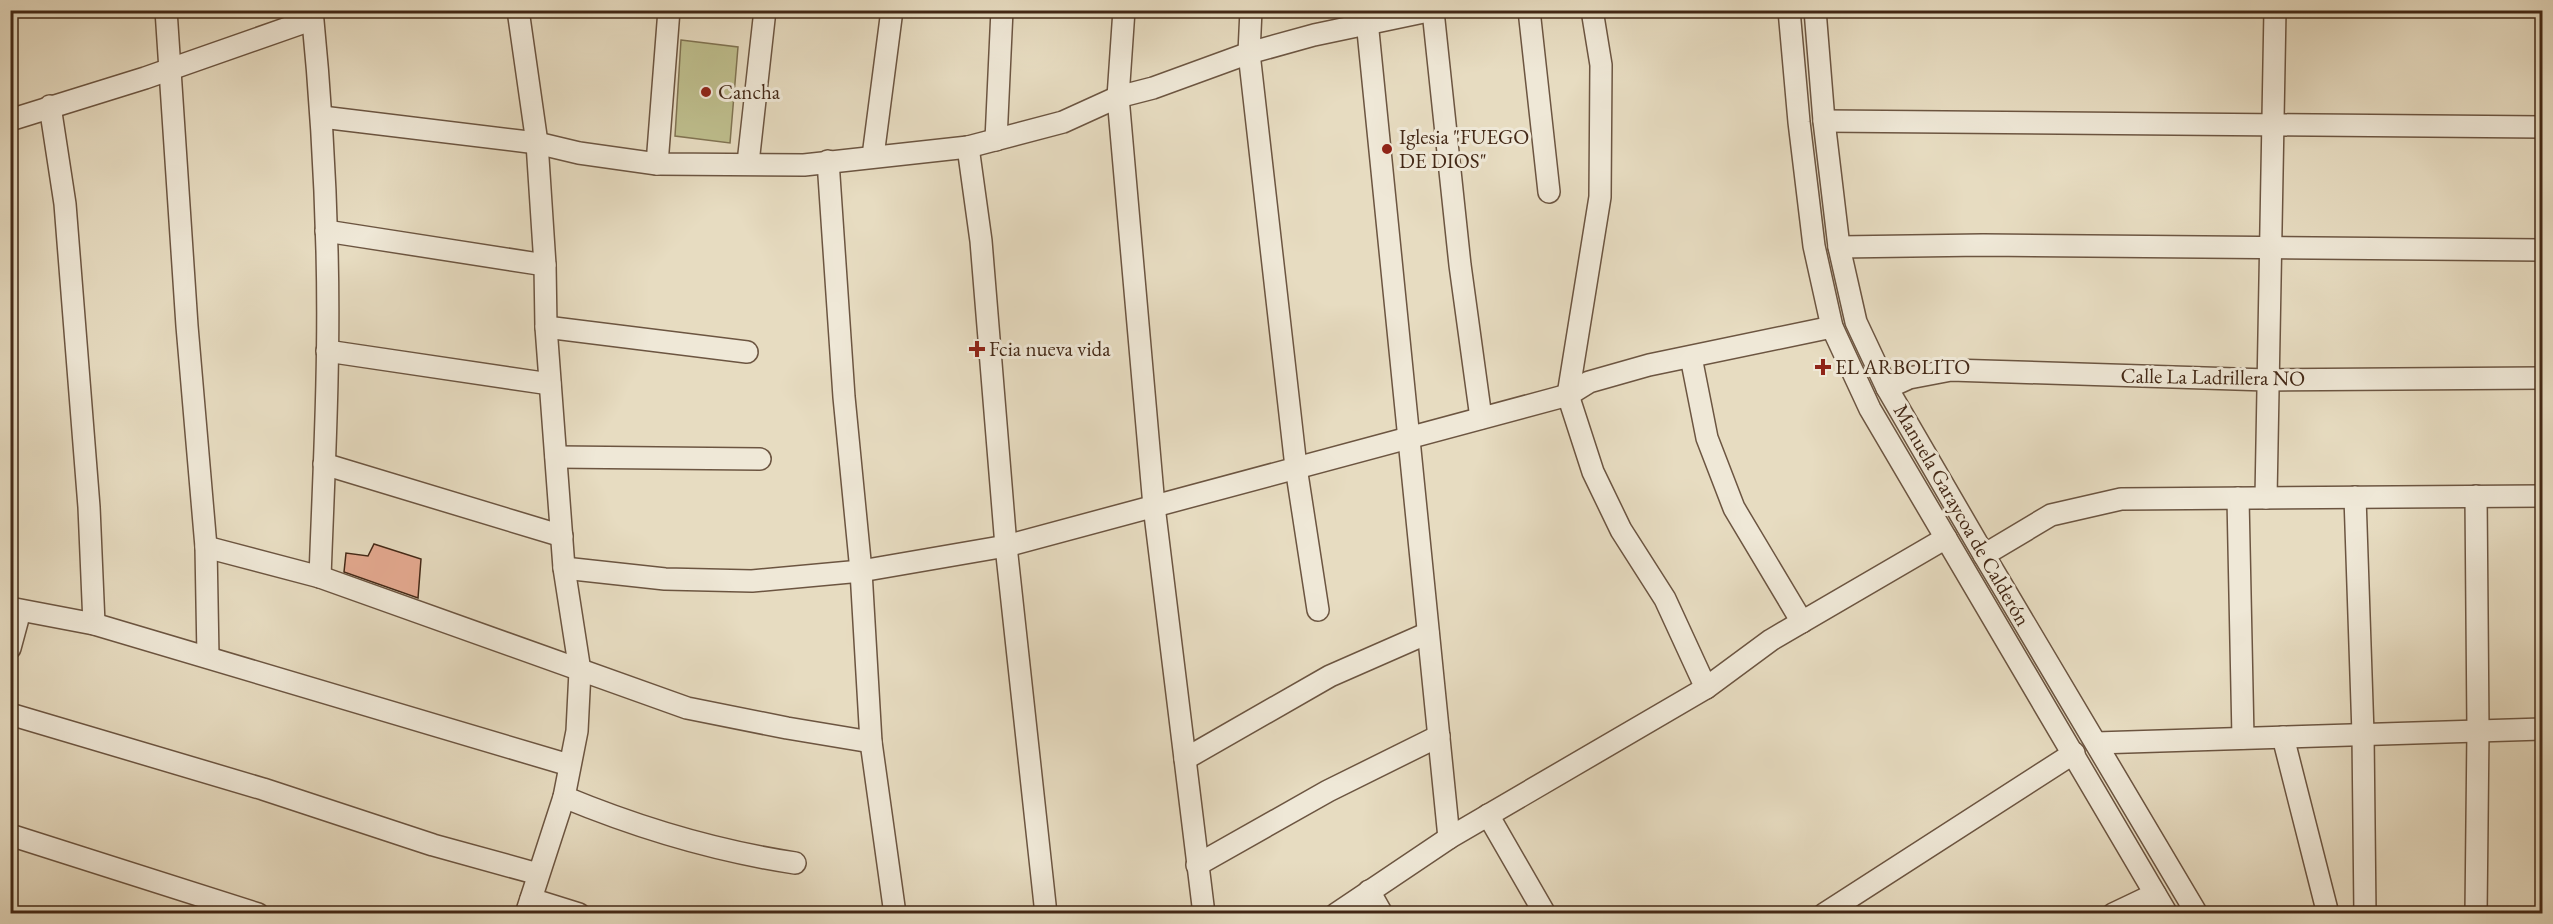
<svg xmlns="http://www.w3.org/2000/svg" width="2553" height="924" viewBox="0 0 2553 924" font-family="'EB Garamond',serif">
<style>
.green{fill:#bebe8d;stroke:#807352;stroke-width:1.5}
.building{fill:#e5aa91;stroke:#432816;stroke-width:1.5}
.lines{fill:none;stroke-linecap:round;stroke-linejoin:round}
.minor-casing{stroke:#6c5541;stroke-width:24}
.minor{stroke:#efe8d7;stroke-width:21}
.poi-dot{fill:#8f2418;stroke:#efe8d7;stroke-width:2}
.labels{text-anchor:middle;stroke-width:6;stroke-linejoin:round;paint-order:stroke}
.poi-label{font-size:21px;fill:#432816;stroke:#efe8d7;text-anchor:start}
.street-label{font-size:21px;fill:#432816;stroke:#efe8d7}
</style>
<rect width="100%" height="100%" fill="#e7dcc1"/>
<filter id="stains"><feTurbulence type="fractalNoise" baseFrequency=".00333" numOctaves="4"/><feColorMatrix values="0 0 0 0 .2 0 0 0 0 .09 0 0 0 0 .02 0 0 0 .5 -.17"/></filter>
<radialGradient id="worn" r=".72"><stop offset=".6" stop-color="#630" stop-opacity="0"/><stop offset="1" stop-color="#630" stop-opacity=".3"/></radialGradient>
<path class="green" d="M681,40l57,7 -8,96 -55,-7z"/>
<path class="building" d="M374,544l47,15 -3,39 -74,-26 2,-19 22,3z"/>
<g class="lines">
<defs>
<g id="minor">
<path d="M166,10l21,316 19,221 2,110"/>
<path d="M312,10c8,80 13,160 15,241 3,108 -3,218 -7,326"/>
<path d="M518,10l19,133 8,122 1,62 18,241 16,103 -3,60 -13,66 -38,117"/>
<path d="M1124,10l-6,87 36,409 50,408"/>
<path d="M1251,10l-2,43 47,414 22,143"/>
<path d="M1529,10l20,182"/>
<path d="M1592,10l9,55 -1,132 -32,198 25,77 28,58 44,69 41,89"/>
<path d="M1789,10l10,112 15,124 18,81 38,82 297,505"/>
<path d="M1815,10l9,111 15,126 17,75 31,66 97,167 213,359"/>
<path d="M1366,11l83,827"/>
<path d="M1433,11l27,254 21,153"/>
<path d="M50,106l15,98 24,303 5,117"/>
<path d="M322,117l215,26 42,10 78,11 147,1 164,-18 95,-25 55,-25 35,-9 96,-35 65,-18 119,-25"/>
<path d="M10,120l135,-42 157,-55 8,-13"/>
<path d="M1824,121l718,6"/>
<path d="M996,140l6,-130"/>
<path d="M968,147l13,94 25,305 40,368"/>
<path d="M873,156l19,-146"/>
<path d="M828,161l16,236 17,174 10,171 24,172"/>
<path d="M748,163l17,-153"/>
<path d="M657,164l12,-154"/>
<path d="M326,231l219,34"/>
<path d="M1839,247l144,-2 559,5"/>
<path d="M546,327l201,25"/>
<path d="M327,351l223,33"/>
<path d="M1691,357l16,81 27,70 68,114"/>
<path d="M1887,388l22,-10 42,-8 316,10 275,-2"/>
<path d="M556,457l204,2"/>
<path d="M324,464l238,72"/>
<path d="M2476,496l2,234 -2,184"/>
<path d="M2355,497l8,237 2,180"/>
<path d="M2238,498l5,240"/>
<path d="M2266,498l9,-488"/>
<path d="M206,547l114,30 367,131 100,20 84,14"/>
<path d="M1984,555l67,-40 70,-16 421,-3"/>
<path d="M564,568l101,11 87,2 109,-10 145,-25 562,-151 21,-13 60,-17 183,-38"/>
<path d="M10,608l84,16 475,141"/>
<path d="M10,648l10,-37"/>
<path d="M10,714l253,75 170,56 105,29"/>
<path d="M2283,737l45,177"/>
<path d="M2096,743l446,-14"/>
<path d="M1185,759l145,-83 98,-43"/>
<path d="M564,797c75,31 152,54 231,66"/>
<path d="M1488,815l57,99"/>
<path d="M10,835l248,79"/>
<path d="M1197,865l131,-74 111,-55"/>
<path d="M1369,891l13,23"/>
<path d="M531,899l48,15"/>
<path d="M1336,914l113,-76 257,-150 65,-48 175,-102"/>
<path d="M1824,914l250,-161"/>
<path d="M2113,914l42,-20"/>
</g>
</defs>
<use href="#minor" class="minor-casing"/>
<use href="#minor" class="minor"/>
</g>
<g class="poi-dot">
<circle cx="706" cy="92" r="6"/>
<circle cx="1387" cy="149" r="6"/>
<path d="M974 340h6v6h6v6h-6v6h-6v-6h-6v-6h6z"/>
<path d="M1820 358h6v6h6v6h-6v6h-6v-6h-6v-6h6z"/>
</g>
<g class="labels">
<g class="poi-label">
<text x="718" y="99">Cancha</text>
<text x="1399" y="144">Iglesia "FUEGO<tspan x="1399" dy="24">DE DIOS"</tspan></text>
<text x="989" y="356">Fcia nueva vida</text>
<text x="1835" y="374">EL ARBOLITO</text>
</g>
<g class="street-label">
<text transform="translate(2213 377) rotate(1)" y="7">Calle La Ladrillera NO</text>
<text transform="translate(1962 515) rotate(60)" y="7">Manuela Garaycoa de Calderón</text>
</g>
</g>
<rect width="2553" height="924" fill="none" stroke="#e7dcc1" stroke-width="36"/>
<rect x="12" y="12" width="2529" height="900" fill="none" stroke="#432816" stroke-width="3"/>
<rect x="18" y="18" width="2517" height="888" fill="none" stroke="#432816" stroke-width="1.5"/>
<rect width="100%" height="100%" filter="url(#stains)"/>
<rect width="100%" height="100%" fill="url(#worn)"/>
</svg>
